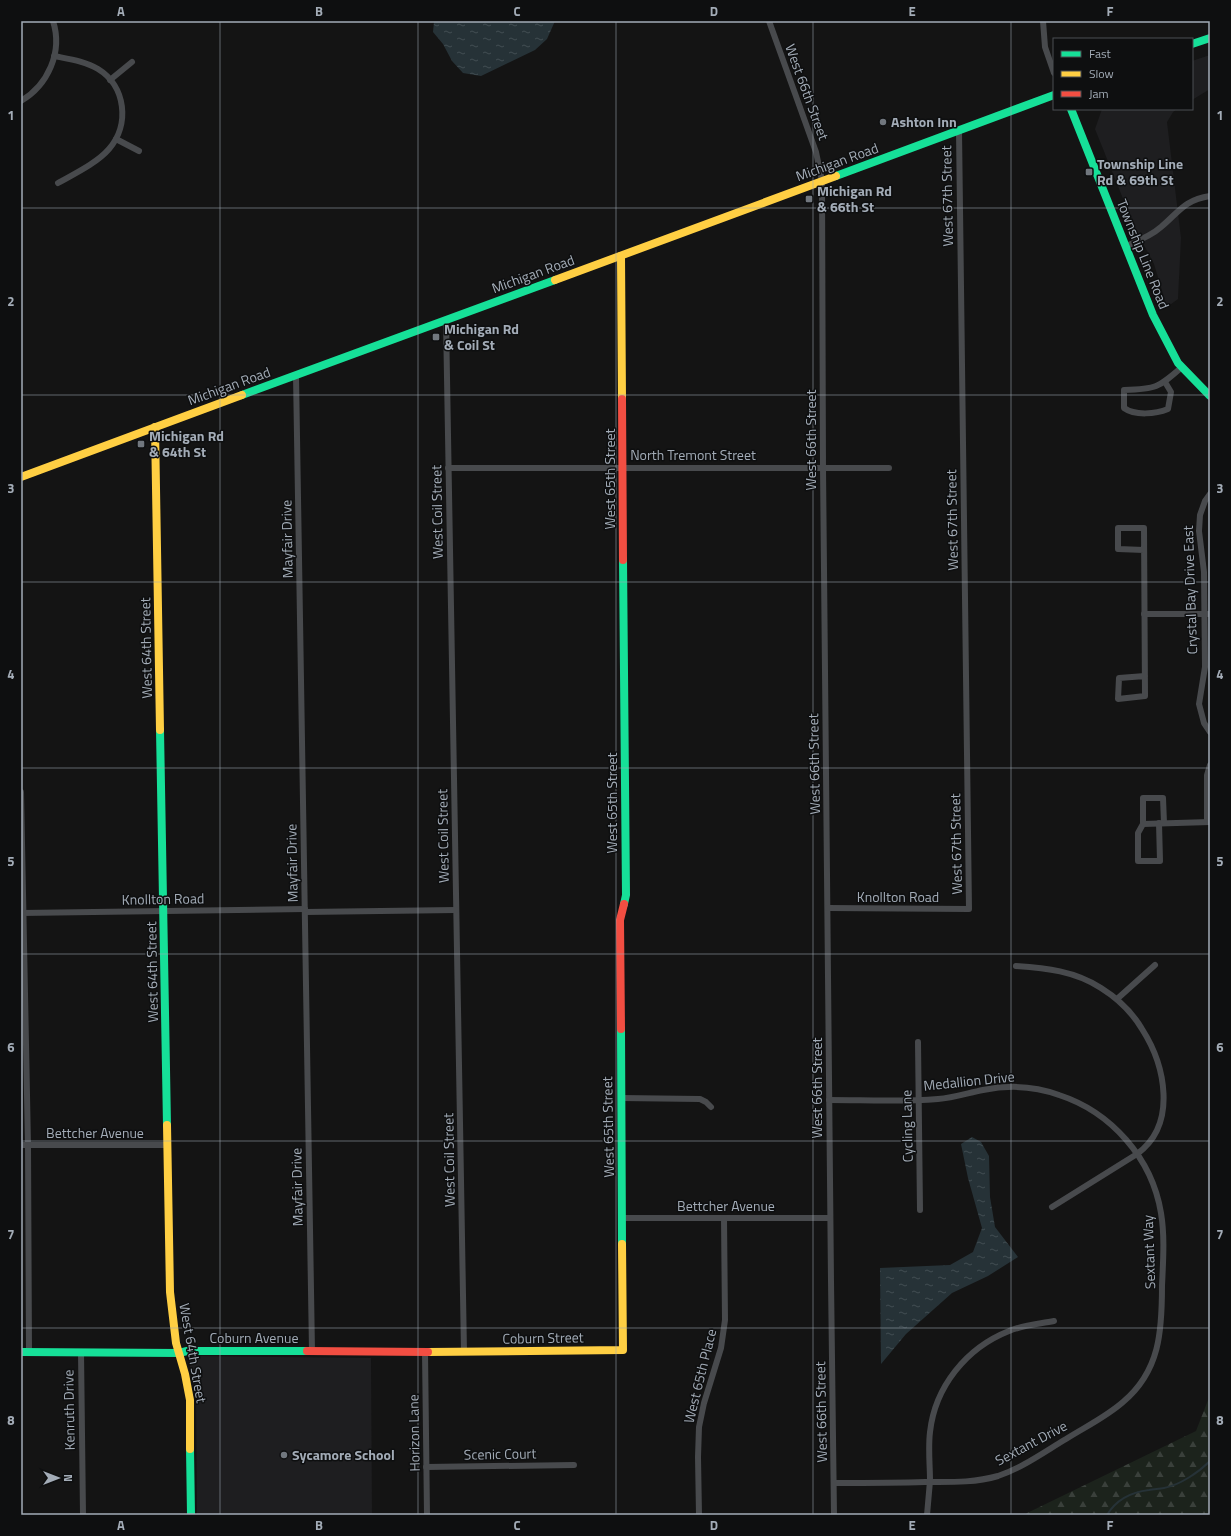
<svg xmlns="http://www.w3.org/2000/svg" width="1231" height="1536" viewBox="0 0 1231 1536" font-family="'Titillium Web',sans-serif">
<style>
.built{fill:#1e1e20}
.forest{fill:url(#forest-firs)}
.water{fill:url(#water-ripples)}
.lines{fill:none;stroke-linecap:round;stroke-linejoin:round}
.stream{stroke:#263237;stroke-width:2}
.street{stroke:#484a4d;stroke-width:6}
.fast{stroke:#16e098;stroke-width:8}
.slow{stroke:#ffcf43;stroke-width:8}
.jam{stroke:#f24e42;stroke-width:8}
.grid{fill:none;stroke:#a3acb7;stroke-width:1;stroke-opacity:0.55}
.poi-dot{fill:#71777e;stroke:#0e0f10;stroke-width:1.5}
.labels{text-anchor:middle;stroke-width:3;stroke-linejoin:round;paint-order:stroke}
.street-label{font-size:14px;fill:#a3acb7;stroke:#0e0f10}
.poi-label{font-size:14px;font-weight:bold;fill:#a3acb7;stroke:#0e0f10;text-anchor:start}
.neatline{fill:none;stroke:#a3acb7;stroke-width:1.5}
.grid-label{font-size:13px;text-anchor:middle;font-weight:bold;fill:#a3acb7}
</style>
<defs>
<pattern id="forest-firs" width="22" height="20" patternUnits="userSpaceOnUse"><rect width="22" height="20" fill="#1c231c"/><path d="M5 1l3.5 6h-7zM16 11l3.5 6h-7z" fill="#3a403b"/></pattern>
<pattern id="water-ripples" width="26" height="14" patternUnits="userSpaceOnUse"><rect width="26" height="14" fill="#263237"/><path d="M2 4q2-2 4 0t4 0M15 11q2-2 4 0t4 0" fill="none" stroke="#424d52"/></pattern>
</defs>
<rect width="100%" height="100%" fill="#141414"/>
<g class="built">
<path d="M1210,55v34l-18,11v-39z"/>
<path d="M1102,109h75l-4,3 -6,10 14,116 -3,61 -11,8 -13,-43 -20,-38 -39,-97z"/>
<path d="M194,1356l177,2 1,157h-175l-1,-120 -7,-33z"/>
</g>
<path class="forest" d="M1210,1395v120h-187l173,-84z"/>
<g class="water">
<path d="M435,21h120l-8,18 -12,11 -54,26 -18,-3 -11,-12 -9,-17 -10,-12 1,-10z"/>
<path d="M972,1137l9,5 8,14 1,41 5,30 23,30 -30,19 -36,17 -46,41 -25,30 -1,-96 70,-3 23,-13 9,-24 -14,-50 -7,-34z"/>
</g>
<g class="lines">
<path class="stream" d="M1107,1515c9,-15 25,-23 42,-25 5,-1 10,-1 15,-2 16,-3 35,-16 46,-27"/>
<g class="street">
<path d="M769,21l47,131 6,29 1,287 8,813 3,234"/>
<path d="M1043,21l2,26 9,26"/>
<path d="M54,56c15,3 31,5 44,13 28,17 32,56 11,80 -12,14 -35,25 -51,34"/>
<path d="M110,80l22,-18"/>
<path d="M21,101c27,-16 42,-49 32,-80"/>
<path d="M116,139l23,12"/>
<path d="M1126,246c12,-5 25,-10 35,-19 18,-15 23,-27 49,-31"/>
<path d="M446,320l18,1032"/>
<path d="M296,375l16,976"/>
<path d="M1165,382l6,10 -3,17c-12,5 -33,7 -44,-1v-18c32,-1 34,-2 58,-23"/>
<path d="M448,468h441"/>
<path d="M1210,494l-5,7 -5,14 -1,16 5,41 1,95 -6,37 5,19 6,9"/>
<path d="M1144,550l-26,-1v-21h26l1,168 -27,3 1,-21 26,-2"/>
<path d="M1144,614h66"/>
<path d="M21,792l7,353 1,207"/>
<path d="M1207,822v-47l3,-10"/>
<path d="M1159,823l1,38h-22v-28l5,-9v-26h20l1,25"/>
<path d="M1143,824l67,-2"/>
<path d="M828,908l141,1 -10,-778"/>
<path d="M305,912l151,-2"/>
<path d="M21,913l284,-4"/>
<path d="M1016,966c30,2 59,5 85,22 16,10 31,24 41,41 23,36 36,95 -5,125l-85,53"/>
<path d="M1117,999l38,-34"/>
<path d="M918,1042l2,168"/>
<path d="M621,1098l79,1 6,3 5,5"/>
<path d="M829,1100c36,0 73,2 109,-1 15,-1 30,-6 45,-9 25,-5 52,-4 76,5 52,17 93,63 102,118 4,24 2,49 1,73 0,45 -2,85 -39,116 -17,15 -38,25 -57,37 -22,13 -44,29 -68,37 -24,7 -48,6 -73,6 -30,1 -60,1 -91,1"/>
<path d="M21,1145h147"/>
<path d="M622,1218h208"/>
<path d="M81,1352l2,163"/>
<path d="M425,1352l2,163"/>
<path d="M426,1467l148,-2"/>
<path d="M699,1515l-1,-58 1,-30 5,-24 17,-55 4,-28 -1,-102"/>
<path d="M927,1515c1,-11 2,-22 3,-34 0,-16 -2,-33 0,-49 5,-45 36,-84 79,-101 14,-6 30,-7 45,-10"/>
</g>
<g class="fast">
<path d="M1192,44l18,-6"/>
<path d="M1071,109l82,206 25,48 32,33"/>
<path d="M836,176l218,-81"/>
<path d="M242,395l313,-115"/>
<path d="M623,560l3,335 -2,9"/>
<path d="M160,730l7,395"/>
<path d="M621,1029l1,215"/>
<path d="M21,1352l158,1 8,-2h120"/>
<path d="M190,1449l1,66"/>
</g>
<g class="slow">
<path d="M621,256l1,143"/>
<path d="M555,280l281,-104"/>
<path d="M155,427l5,303"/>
<path d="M21,477l221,-82"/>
<path d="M167,1125l3,167 6,51 9,31 5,26v49"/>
<path d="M428,1352l195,-2 -1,-106"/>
</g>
<g class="jam">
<path d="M622,399l1,161"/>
<path d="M621,1029l-1,-109 4,-16"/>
<path d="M307,1351l121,1"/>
</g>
</g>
<path class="grid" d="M220,21v1494M418,21v1494M616,21v1494M813,21v1494M1011,21v1494M21,208h1189M21,395h1189M21,582h1189M21,768h1189M21,954h1189M21,1141h1189M21,1328h1189"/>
<g class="poi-dot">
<circle cx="883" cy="122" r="4"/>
<rect x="1085" y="168" width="8" height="8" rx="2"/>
<rect x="805" y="195" width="8" height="8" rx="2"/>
<rect x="432" y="333" width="8" height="8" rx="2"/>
<rect x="137" y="440" width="8" height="8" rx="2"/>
<circle cx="284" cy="1455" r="4"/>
</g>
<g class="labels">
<g class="street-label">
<text transform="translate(807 92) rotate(70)" y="5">West 66th Street</text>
<text transform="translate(837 162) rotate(-20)" y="5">Michigan Road</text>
<text transform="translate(947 196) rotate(-91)" y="5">West 67th Street</text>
<text transform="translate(1143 254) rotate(68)" y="5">Township Line Road</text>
<text transform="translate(533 274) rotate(-20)" y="5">Michigan Road</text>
<text transform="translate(229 386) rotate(-20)" y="5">Michigan Road</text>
<text transform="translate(811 440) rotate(-90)" y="5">West 66th Street</text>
<text x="693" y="460">North Tremont Street</text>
<text transform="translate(610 479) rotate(-90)" y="5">West 65th Street</text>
<text transform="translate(437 512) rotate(-91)" y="5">West Coil Street</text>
<text transform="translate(952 520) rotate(-91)" y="5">West 67th Street</text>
<text transform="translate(287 539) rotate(-91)" y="5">Mayfair Drive</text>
<text transform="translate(1190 590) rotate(-92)" y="5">Crystal Bay Drive East</text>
<text transform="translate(146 648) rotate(-91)" y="5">West 64th Street</text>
<text transform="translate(814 764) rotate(-91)" y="5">West 66th Street</text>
<text transform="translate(612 803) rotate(-90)" y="5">West 65th Street</text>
<text transform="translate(443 836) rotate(-91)" y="5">West Coil Street</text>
<text transform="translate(956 844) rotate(-91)" y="5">West 67th Street</text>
<text transform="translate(292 863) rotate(-91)" y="5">Mayfair Drive</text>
<text x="898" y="902">Knollton Road</text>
<text transform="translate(163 899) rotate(-1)" y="5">Knollton Road</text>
<text transform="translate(152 972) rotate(-91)" y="5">West 64th Street</text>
<text transform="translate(969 1081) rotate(-6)" y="5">Medallion Drive</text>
<text transform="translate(817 1088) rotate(-90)" y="5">West 66th Street</text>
<text transform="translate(907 1126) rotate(-91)" y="5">Cycling Lane</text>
<text transform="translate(608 1127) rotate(-91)" y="5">West 65th Street</text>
<text x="95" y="1138">Bettcher Avenue</text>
<text transform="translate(449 1160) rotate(-91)" y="5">West Coil Street</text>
<text transform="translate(297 1187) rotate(-91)" y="5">Mayfair Drive</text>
<text x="726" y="1211">Bettcher Avenue</text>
<text transform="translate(1149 1252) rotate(-92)" y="5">Sextant Way</text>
<text x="254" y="1343">Coburn Avenue</text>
<text transform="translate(543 1338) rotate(-1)" y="5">Coburn Street</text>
<text transform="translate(193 1353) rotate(80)" y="5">West 64th Street</text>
<text transform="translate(700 1376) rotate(-76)" y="5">West 65th Place</text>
<text transform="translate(69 1410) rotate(-91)" y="5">Kenruth Drive</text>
<text transform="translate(821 1412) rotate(-91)" y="5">West 66th Street</text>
<text transform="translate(414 1433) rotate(-91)" y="5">Horizon Lane</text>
<text transform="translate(1031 1443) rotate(-28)" y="5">Sextant Drive</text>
<text transform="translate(500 1454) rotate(-1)" y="5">Scenic Court</text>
</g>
<g class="poi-label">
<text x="891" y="127">Ashton Inn</text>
<text x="1097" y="169">Township Line<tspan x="1097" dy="16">Rd &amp; 69th St</tspan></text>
<text x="817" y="196">Michigan Rd<tspan x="817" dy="16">&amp; 66th St</tspan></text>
<text x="444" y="334">Michigan Rd<tspan x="444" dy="16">&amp; Coil St</tspan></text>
<text x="149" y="441">Michigan Rd<tspan x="149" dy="16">&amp; 64th St</tspan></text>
<text x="292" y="1460">Sycamore School</text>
</g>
</g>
<rect width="1231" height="1536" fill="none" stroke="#0e0f10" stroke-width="44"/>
<rect x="1053" y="38" width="140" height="72" fill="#0e0f10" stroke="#4a4e53"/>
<rect x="1061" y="51" width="20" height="6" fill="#16e098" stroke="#4a4e53"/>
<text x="1089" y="58" font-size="12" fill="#a3acb7">Fast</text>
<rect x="1061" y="71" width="20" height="6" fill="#ffcf43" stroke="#4a4e53"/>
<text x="1089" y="78" font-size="12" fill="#a3acb7">Slow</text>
<rect x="1061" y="91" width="20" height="6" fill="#f24e42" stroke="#4a4e53"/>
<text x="1089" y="98" font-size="12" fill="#a3acb7">Jam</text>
<g transform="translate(58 1478) rotate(90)" stroke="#0e0f10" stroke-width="3" paint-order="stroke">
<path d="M0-3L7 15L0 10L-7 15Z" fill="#a3acb7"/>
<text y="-6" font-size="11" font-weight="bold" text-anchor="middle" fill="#a3acb7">N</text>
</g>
<rect x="22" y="22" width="1187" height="1492" class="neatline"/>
<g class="grid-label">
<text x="121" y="16">A</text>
<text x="319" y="16">B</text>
<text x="517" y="16">C</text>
<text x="714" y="16">D</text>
<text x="912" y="16">E</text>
<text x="1110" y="16">F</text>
<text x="11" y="120">1</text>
<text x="1220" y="120">1</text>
<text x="11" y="306">2</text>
<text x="1220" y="306">2</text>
<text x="11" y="493">3</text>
<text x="1220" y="493">3</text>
<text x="11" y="679">4</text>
<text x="1220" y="679">4</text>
<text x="11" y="866">5</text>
<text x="1220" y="866">5</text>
<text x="11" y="1052">6</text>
<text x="1220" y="1052">6</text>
<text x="11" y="1239">7</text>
<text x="1220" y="1239">7</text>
<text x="11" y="1425">8</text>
<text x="1220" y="1425">8</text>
<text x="121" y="1530">A</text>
<text x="319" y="1530">B</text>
<text x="517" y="1530">C</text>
<text x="714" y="1530">D</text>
<text x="912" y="1530">E</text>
<text x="1110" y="1530">F</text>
</g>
</svg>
